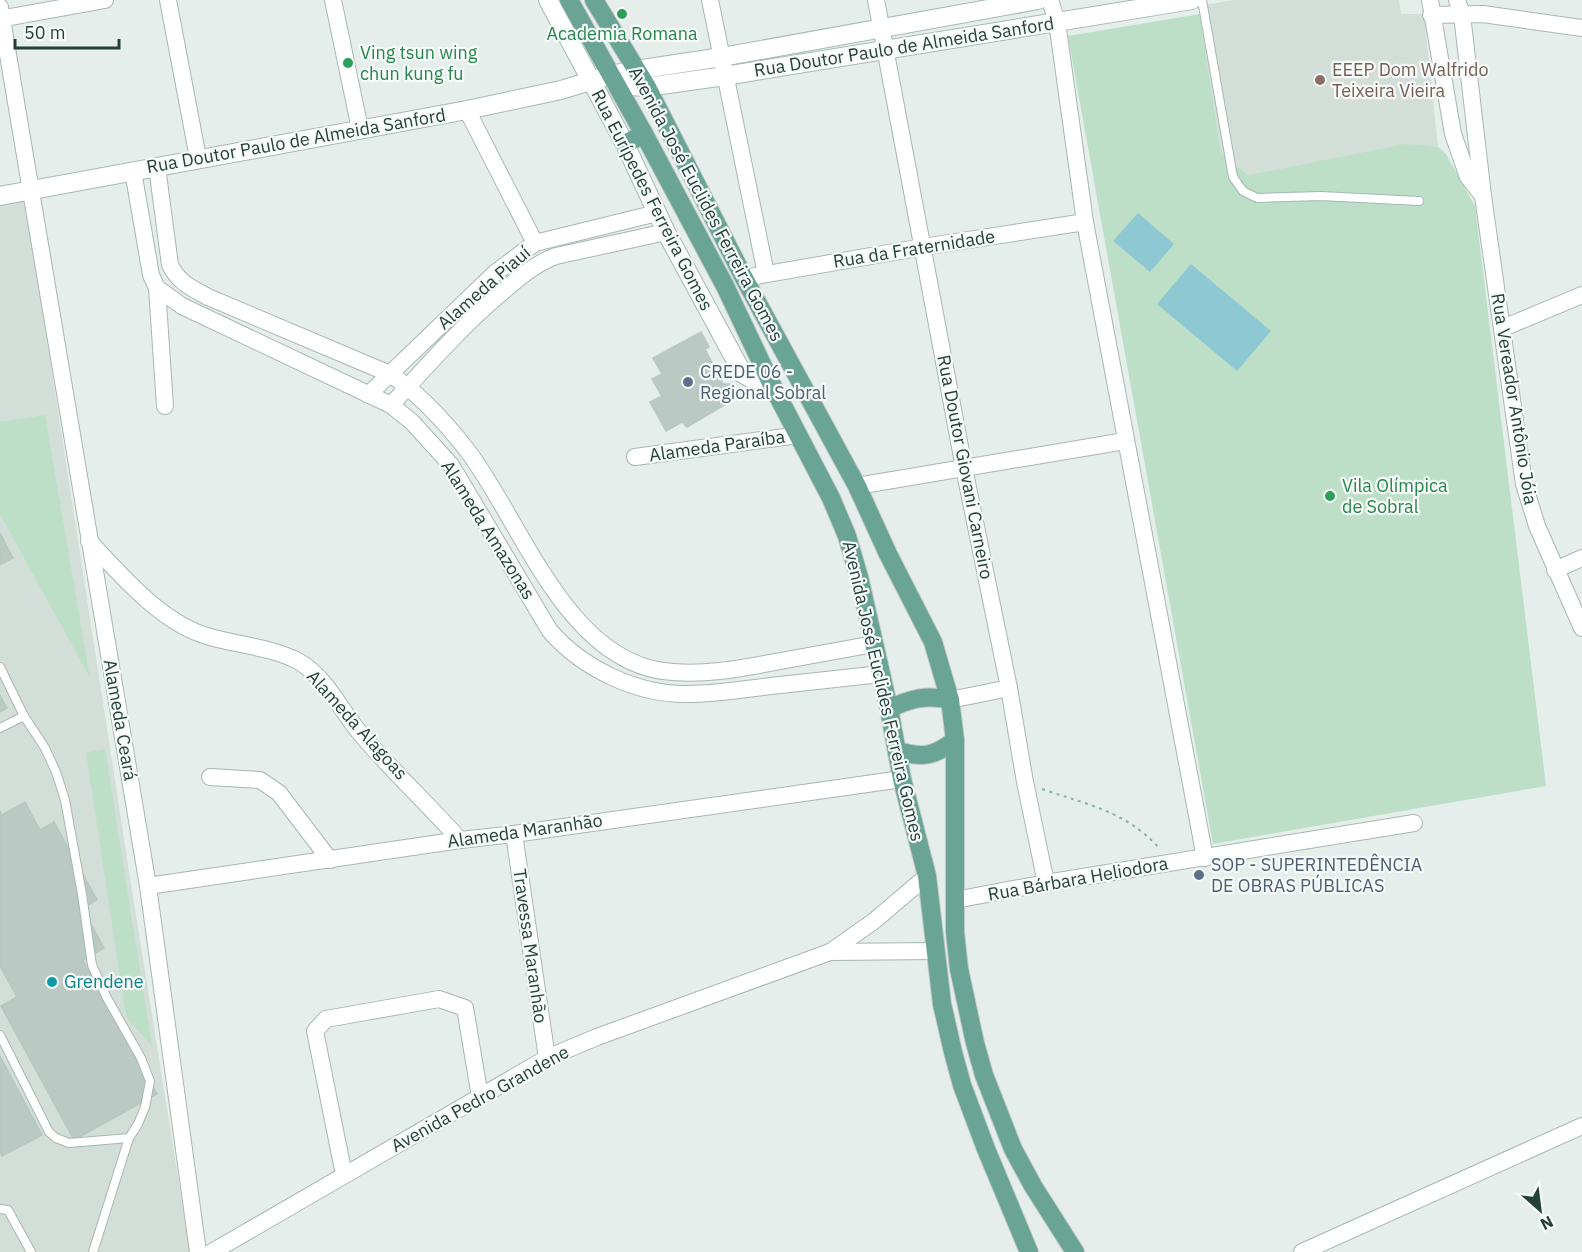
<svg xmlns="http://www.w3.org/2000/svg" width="1582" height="1252" viewBox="0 0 1582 1252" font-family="'IBM Plex Sans',sans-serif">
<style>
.built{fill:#d3ded9}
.green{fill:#bedfc7}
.water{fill:#8ec8d3}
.building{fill:#bac9c3;stroke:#b7c8c1;stroke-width:1.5}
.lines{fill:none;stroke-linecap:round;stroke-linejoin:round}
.lane-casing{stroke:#a7b7b1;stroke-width:10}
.street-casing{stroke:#a7b7b1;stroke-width:18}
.secondary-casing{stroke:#a3bab2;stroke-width:20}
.primary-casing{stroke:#c2cac8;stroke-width:20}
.path{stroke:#86b2a4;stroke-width:2;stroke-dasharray:3 4.5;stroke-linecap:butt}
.lane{stroke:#fff;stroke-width:8}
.street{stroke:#fff;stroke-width:16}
.secondary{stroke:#fff;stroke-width:18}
.primary{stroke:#6aa495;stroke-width:18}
.leisure-dot{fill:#2e9e5b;stroke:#f6faf8;stroke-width:2}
.education-dot{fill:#8d6e63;stroke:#f6faf8;stroke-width:2}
.service-dot{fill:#5c6f8a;stroke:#f6faf8;stroke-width:2}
.culture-dot{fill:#0f9aa8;stroke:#f6faf8;stroke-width:2}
.labels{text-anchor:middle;stroke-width:4.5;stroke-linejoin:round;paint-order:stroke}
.leisure-label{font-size:18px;fill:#27864d;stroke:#f6faf8;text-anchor:start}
.street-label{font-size:18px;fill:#244139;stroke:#f6faf8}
.education-label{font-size:18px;fill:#785e54;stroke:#f6faf8;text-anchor:start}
.service-label{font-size:18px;fill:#4e5e75;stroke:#f6faf8;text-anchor:start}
.culture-label{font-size:18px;fill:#0d838f;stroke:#f6faf8;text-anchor:start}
</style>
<rect width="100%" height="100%" fill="#e5eeea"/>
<g class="built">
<path d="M1234,0h165l2,14h23l14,133 -33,-2 -157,30 -27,-22 -22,-147z"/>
<path d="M25,197l106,687 59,368h-190v-1050z"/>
</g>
<g class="green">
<path d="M1200,14l21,139 27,22 157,-31 33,3 8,7 29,52 71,580 -333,58 -145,-808z"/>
<path d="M45,415l45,263 -90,-164v-92z"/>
<path d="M105,749l47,297 -26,-29 -40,-264z"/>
</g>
<g class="water">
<path d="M1138,213l36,31 -24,28 -37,-31z"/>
<path d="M1191,264l80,67 -34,40 -80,-67z"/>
</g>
<g class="building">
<path d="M701,332l8,15 -4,2 18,35h7l8,13 -51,30 -5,-5 -16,9 -16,-29 12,-6 -10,-17 10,-5 -9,-16z"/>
<path d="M0,533l13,25 -13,7z"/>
<path d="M0,695l7,13 -7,4z"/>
<path d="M25,802l15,28 14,-8 43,78 -15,8 22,40 -21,12 74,134 -83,46 -73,-134 16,-9 -17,-31v-155l2,4z"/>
<path d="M0,1056l42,79 -40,21 -2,-5z"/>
</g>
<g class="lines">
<defs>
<g id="lane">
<path d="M1202,0l31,177 10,14 14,7 64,-2 98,5"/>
<path d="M0,667l24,49 21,32 11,24 9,28 17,94 10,71 15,33 34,60 9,23 -5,26 -7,17 -9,14 -36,114"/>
<path d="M0,728l24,-12"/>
<path d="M0,1035l49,97 7,6 13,5 60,-5"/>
<path d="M0,1209l8,1 23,42"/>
</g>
<g id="street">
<path d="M168,0l30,158"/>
<path d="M333,0l27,129"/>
<path d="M710,0l56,274"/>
<path d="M876,0l88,468 45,220 16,94 21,101"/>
<path d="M1050,0l7,22 28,200 120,636"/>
<path d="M1430,0l23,134 15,43 15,19"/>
<path d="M1457,0l5,15 21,181 41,288 13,42 45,102"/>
<path d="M0,7l148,879 50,366"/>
<path d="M1431,15l52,-1 99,14"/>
<path d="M0,19l105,-19"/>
<path d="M467,110l68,133"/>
<path d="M157,167l13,98c9,18 22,23 38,32l182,77c30,20 55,48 77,76 53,69 98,208 196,221 38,5 75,-2 112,-9 33,-6 66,-12 99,-18"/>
<path d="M133,171l18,104 6,13 25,18 209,99 21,17 39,43 99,166c33,38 88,64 138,63 28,0 56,-5 83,-8 37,-4 73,-8 110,-12"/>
<path d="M744,278l179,-31 162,-25"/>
<path d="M157,288l8,118"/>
<path d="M1503,328l79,-33"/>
<path d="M368,395l127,-122 40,-30 122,-30"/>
<path d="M391,405c35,-38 69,-77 108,-110 17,-15 35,-31 57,-39l110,-24"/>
<path d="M635,457l164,-22"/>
<path d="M857,486l268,-45"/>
<path d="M89,541c33,35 73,83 121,96 29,8 60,10 88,24 29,17 41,47 62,72 31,37 68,71 100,107"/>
<path d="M1555,570l27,-12"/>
<path d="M950,700l59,-12"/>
<path d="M210,777l50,3 19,13 51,67"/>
<path d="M514,834l33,224"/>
<path d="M148,886l312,-46 54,-6 388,-55"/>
<path d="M955,900l91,-17 368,-60"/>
<path d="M830,952l106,-1"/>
<path d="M344,1175l-29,-144 11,-12 113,-20 26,9 15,89"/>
<path d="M212,1252l335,-194 50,-21 233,-85 44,-31 53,-45"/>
<path d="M1302,1252l280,-126"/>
</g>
<g id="secondary">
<path d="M548,0l77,144 41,88 77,142 9,5 18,2"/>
<path d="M616,85l31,2 78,-11 467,-76"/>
<path d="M0,196l467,-86 94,-20 49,-15 26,-5 86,-13 316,-57"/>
</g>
<g id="primary">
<path d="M569,0l75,134 81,152 45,95 61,117 16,38 12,41 30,132 13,70 25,97 15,128 11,48 9,33 24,64 43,103"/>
<path d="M594,0l53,87 97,191 113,208 31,68 45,88 17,58 5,40v192l4,37 16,74 9,32 29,74 20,37 42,66"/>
<path d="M625,144l19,-10"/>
<path d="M889,709c20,-10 38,-15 61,-9"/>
<path d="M897,751c25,7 37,6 58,-11"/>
</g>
</defs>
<use href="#lane" class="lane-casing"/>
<use href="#street" class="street-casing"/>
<use href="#secondary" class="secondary-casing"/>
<use href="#primary" class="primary-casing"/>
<path class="path" d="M1042,789c46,16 84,22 118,60"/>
<use href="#lane" class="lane"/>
<use href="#street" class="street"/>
<use href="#secondary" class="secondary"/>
<use href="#primary" class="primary"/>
</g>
<g class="leisure-dot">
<circle cx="622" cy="14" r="6"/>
<circle cx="348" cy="63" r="6"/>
<circle cx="1330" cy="496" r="6"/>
</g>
<circle class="education-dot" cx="1320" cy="80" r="6"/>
<g class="service-dot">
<circle cx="688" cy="382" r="6"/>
<circle cx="1199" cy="875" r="6"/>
</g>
<circle class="culture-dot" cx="52" cy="982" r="6"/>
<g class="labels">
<g class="leisure-label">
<text x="622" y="40" text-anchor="middle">Academia Romana</text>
<text x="360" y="59">Ving tsun wing<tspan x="360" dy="21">chun kung fu</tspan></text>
<text x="1342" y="492">Vila Olímpica<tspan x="1342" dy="21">de Sobral</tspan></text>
</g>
<g class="street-label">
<text transform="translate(904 47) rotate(-9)" y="6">Rua Doutor Paulo de Almeida Sanford</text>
<text transform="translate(296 141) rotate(-10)" y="6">Rua Doutor Paulo de Almeida Sanford</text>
<text transform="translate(652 200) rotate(63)" y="6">Rua Eurípedes Ferreira Gomes</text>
<text transform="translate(706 204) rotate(62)" y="6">Avenida José Euclides Ferreira Gomes</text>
<text transform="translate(914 249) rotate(-9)" y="6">Rua da Fraternidade</text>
<text transform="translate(484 288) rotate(-41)" y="6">Alameda Piauí</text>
<text transform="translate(1514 399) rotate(81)" y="6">Rua Vereador Antônio Jóia</text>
<text transform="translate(717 446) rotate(-8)" y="6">Alameda Paraíba</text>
<text transform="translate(965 467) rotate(79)" y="6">Rua Doutor Giovani Carneiro</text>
<text transform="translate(488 530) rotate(58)" y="6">Alameda Amazonas</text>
<text transform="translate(883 691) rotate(77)" y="6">Avenida José Euclides Ferreira Gomes</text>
<text transform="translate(120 720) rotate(80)" y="6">Alameda Ceará</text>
<text transform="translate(357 725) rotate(48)" y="6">Alameda Alagoas</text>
<text transform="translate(525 831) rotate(-8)" y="6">Alameda Maranhão</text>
<text transform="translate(1078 879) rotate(-10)" y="6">Rua Bárbara Heliodora</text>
<text transform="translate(530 946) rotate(82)" y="6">Travessa Maranhão</text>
<text transform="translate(480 1099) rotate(-29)" y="6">Avenida Pedro Grandene</text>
</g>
<g class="education-label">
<text x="1332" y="76">EEEP Dom Walfrido<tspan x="1332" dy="21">Teixeira Vieira</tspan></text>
</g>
<g class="service-label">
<text x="700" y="378">CREDE 06 -<tspan x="700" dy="21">Regional Sobral</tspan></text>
<text x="1211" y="871">SOP - SUPERINTEDÊNCIA<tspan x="1211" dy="21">DE OBRAS PÚBLICAS</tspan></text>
</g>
<g class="culture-label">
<text x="64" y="988">Grendene</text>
</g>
</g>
<g transform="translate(1540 1210) rotate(152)" stroke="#f6faf8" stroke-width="4.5" paint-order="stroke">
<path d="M0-4.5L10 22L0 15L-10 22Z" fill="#244139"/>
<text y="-9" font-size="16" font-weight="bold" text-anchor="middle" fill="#244139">N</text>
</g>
<path d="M15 39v9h104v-9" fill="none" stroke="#244139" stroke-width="3"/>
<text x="24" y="39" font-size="18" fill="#244139" stroke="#f6faf8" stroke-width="4.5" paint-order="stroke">50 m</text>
</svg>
